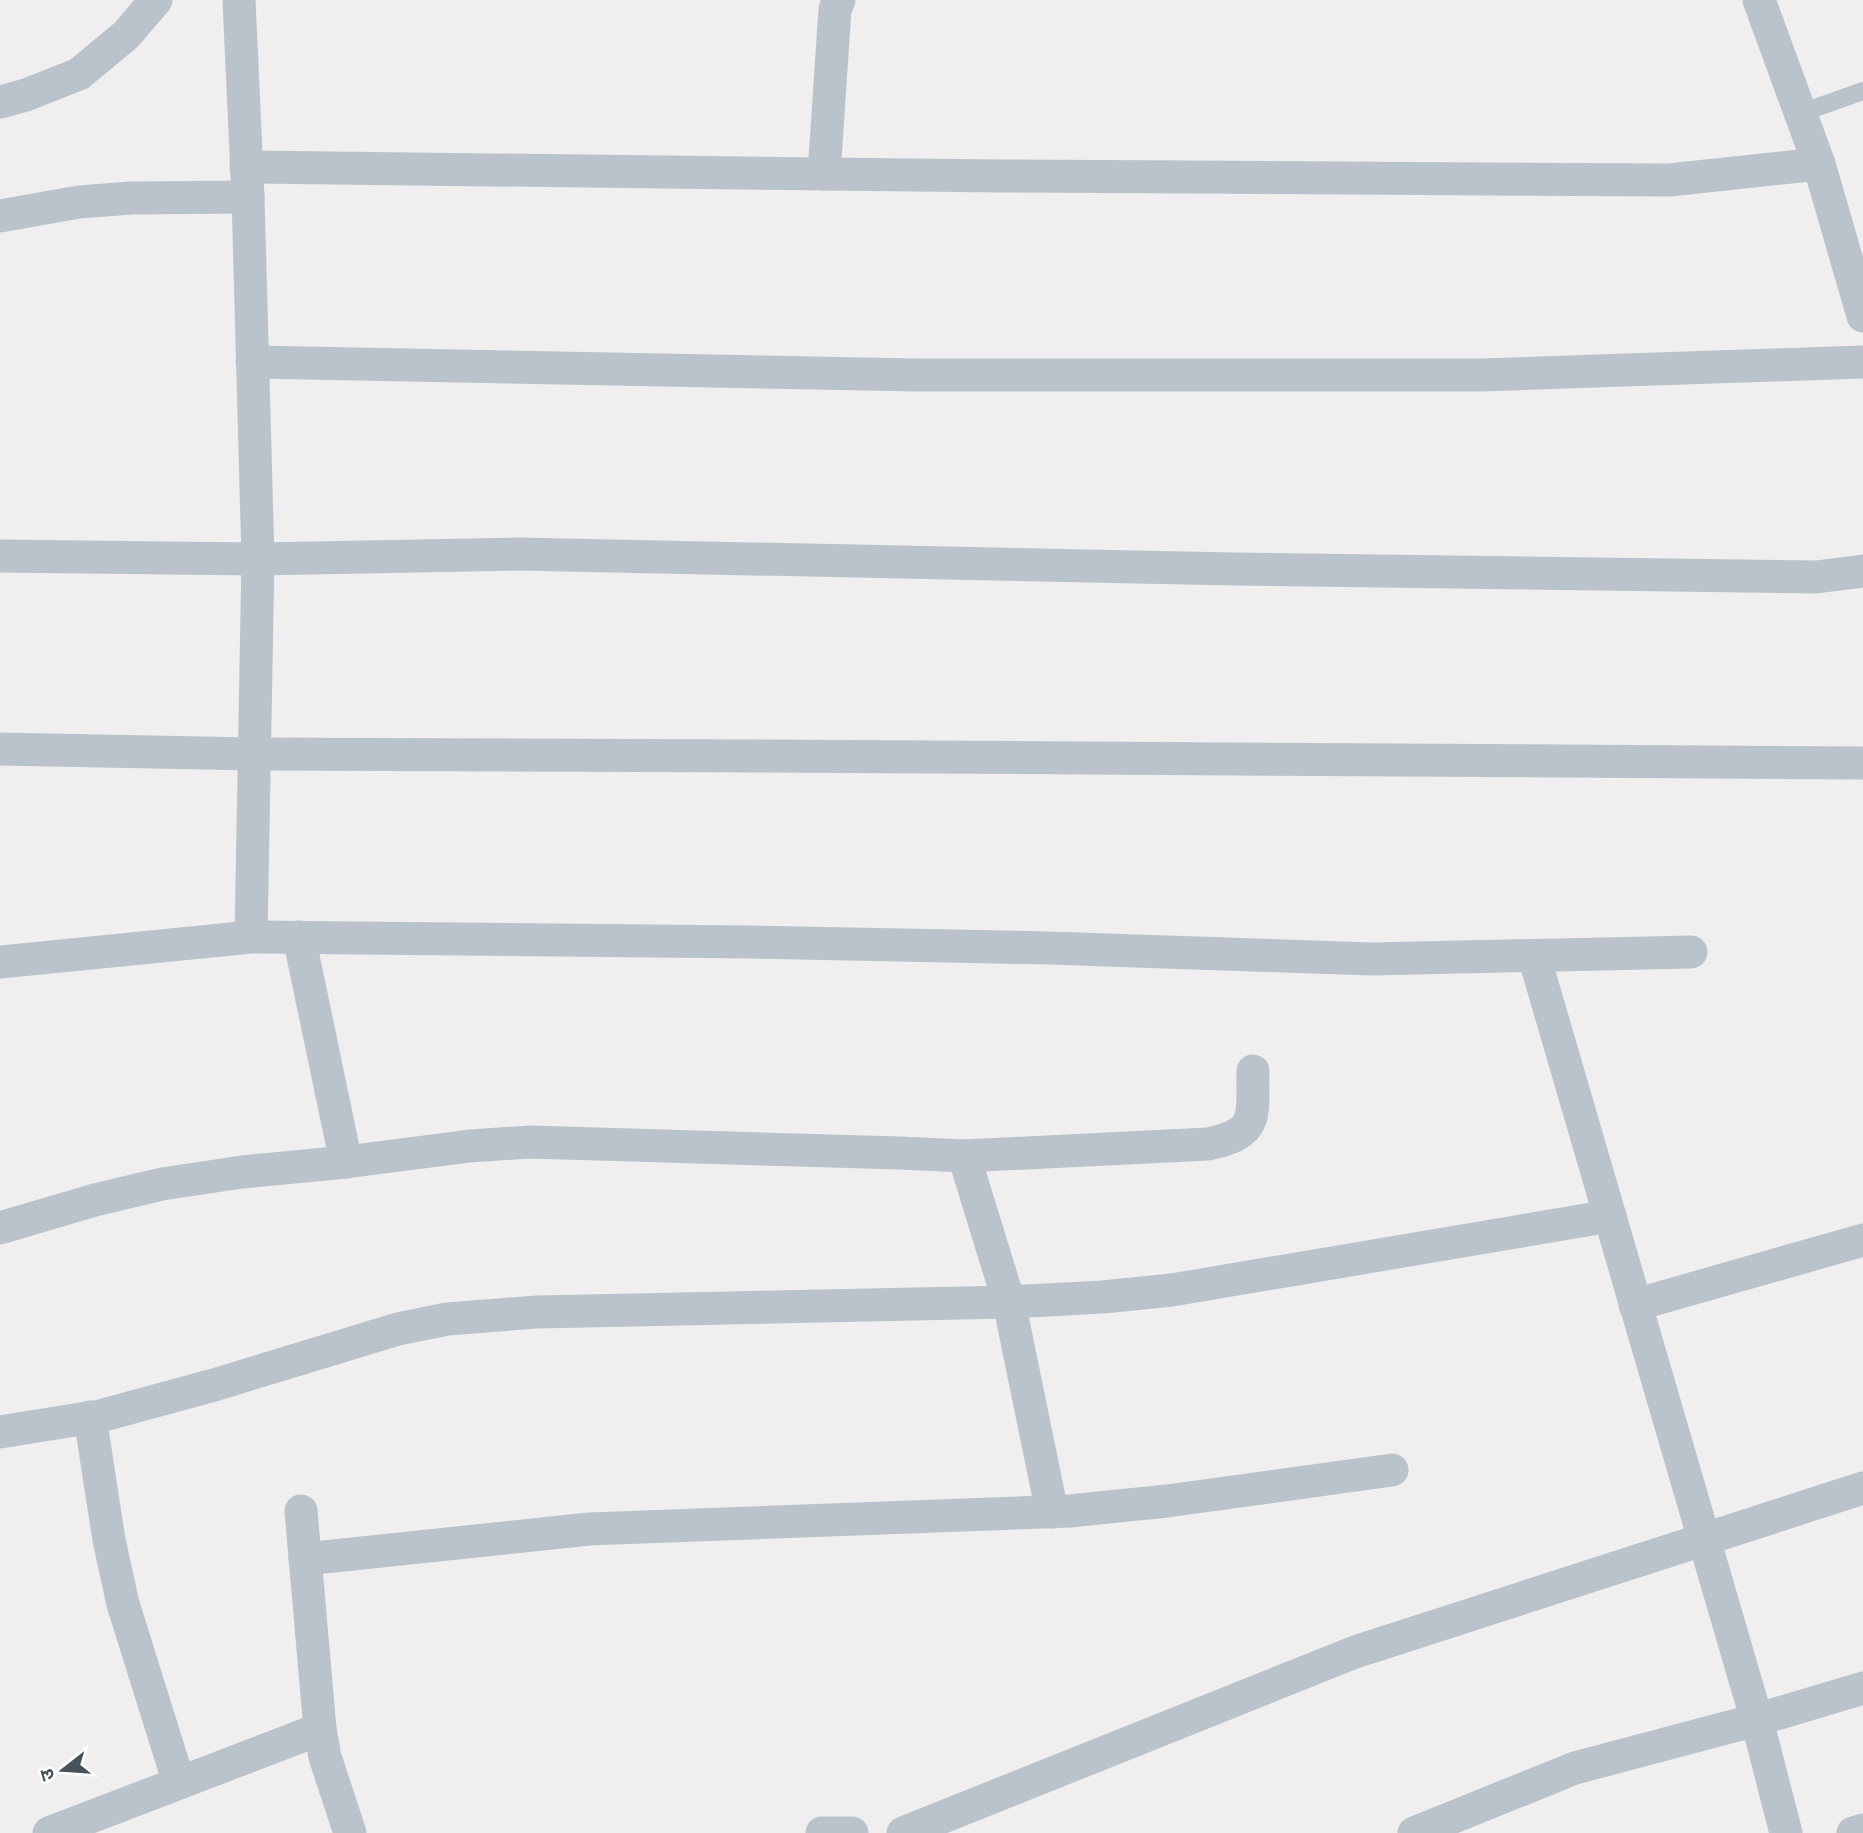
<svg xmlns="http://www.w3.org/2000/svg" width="1863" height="1833" viewBox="0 0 1863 1833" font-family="'Fira Sans Condensed','Noto Sans Devanagari',sans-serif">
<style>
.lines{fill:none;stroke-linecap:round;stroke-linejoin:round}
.service{stroke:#bac3cb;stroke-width:18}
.minor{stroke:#bac3cb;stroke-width:33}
</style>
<rect width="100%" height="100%" fill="#f0eeee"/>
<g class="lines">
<path class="service" d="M1801,113l62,-22"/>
<g class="minor">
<path d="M239,0l9,197 10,362 -7,378"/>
<path d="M1759,0l60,164 44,152"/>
<path d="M0,102l26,-7 53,-21 47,-39 30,-35"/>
<path d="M246,167l755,9 668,4 150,-16"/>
<path d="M824,174l11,-165 4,-9"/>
<path d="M0,216l79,-14 52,-4 117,-1"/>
<path d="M252,362l665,13h565l381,-13"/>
<path d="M0,556l258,3 261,-5 715,15 582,8 47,-6"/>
<path d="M0,749l254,5 511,2 1098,7"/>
<path d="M299,937l47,225"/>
<path d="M1534,956l224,768 28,109"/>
<path d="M0,962l251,-25 500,5 298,6 322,11 320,-7"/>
<path d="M964,1156l45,146 43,210"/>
<path d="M0,1228l95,-28 67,-16 80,-12 104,-10 124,-16 60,-4 370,11 64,3 244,-12c52,-11 44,-27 45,-73"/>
<path d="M1635,1305l228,-65"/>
<path d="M90,1417l19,123 14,64 56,179"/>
<path d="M0,1432l100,-16 114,-31 184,-56 49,-10 90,-7 472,-10 94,-5 69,-7 438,-74"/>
<path d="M301,1511l19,218 5,28 25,76"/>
<path d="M305,1559l284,-30 481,-18 97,-10 225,-31"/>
<path d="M49,1833l271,-104"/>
<path d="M822,1833h30"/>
<path d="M903,1833l452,-181 508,-164"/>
<path d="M1414,1833l161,-65 181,-48 107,-32"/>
<path d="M1853,1833l10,-3"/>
</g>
</g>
<g transform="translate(63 1770) rotate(253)" stroke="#ffffff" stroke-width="5" paint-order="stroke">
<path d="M0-5L12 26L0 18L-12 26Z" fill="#47535b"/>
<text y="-10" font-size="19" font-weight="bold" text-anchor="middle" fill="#47535b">उ</text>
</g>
</svg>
